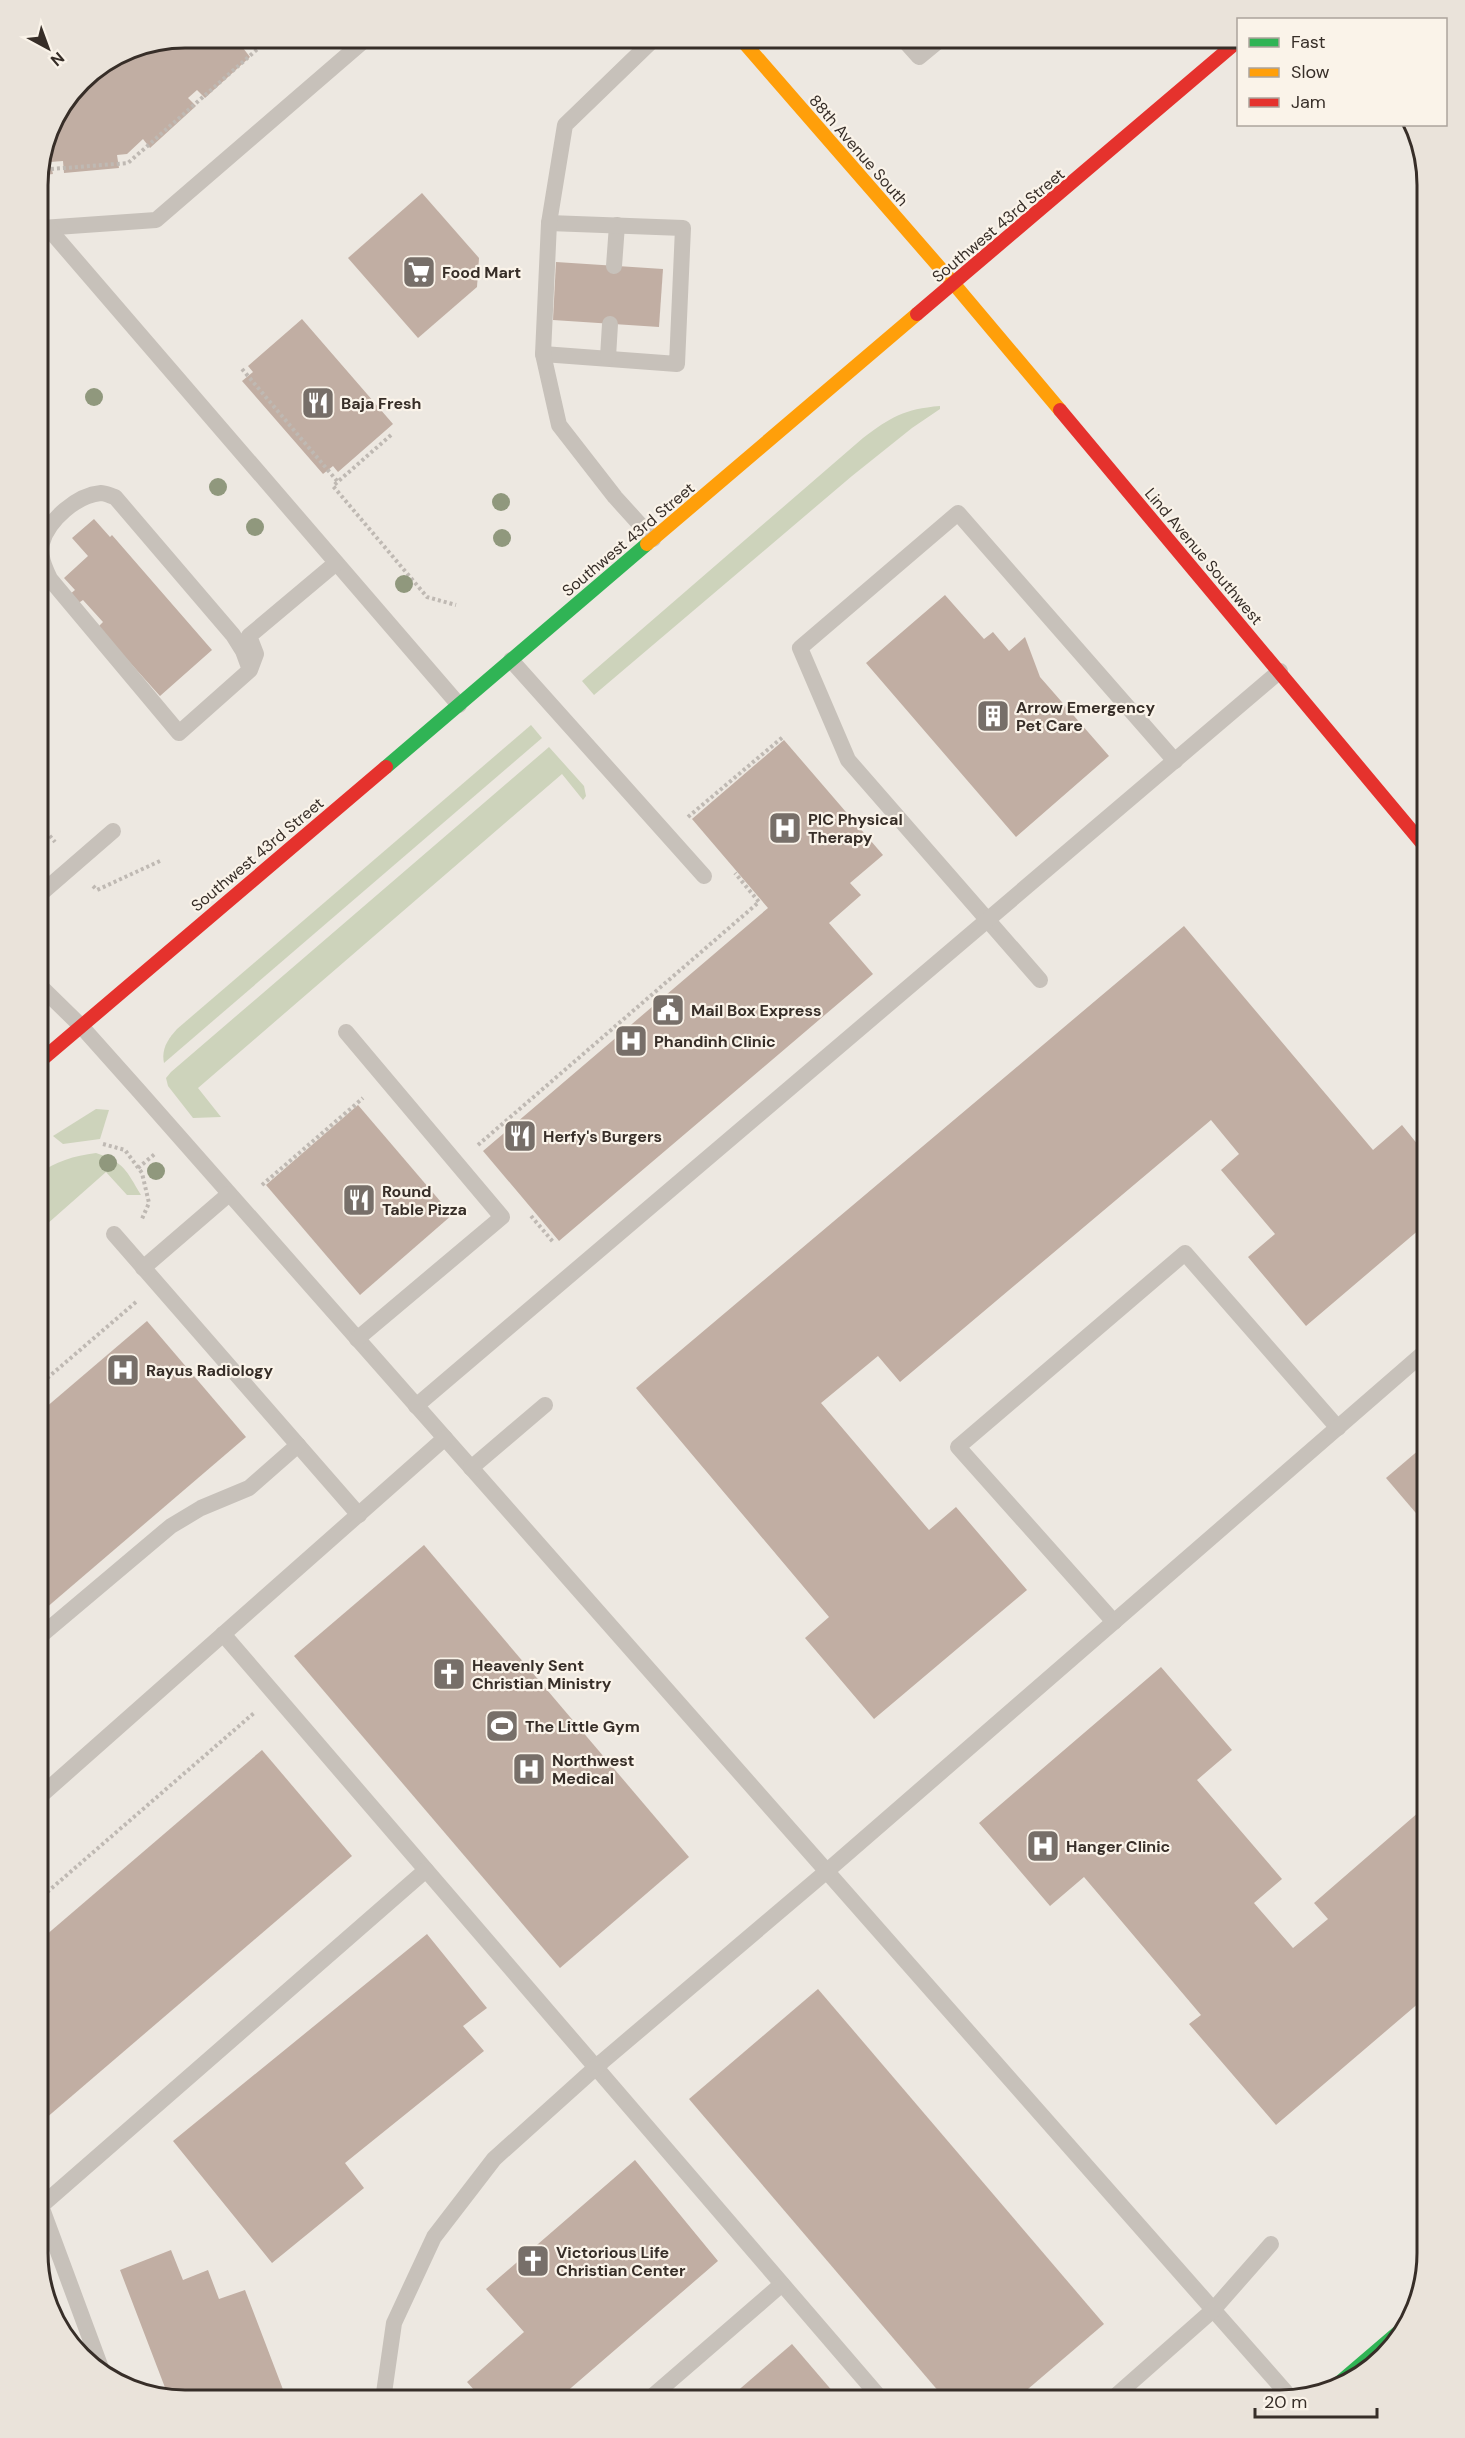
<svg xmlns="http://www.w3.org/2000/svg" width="1465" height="2438" viewBox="0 0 1465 2438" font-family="'DM Sans',sans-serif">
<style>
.green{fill:#cdd3bb}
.building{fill:#c1aea3}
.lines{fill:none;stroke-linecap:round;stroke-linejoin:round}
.path{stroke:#bfb9b3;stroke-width:4;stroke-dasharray:3 3;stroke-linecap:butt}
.lane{stroke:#c7c1ba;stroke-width:16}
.fast{stroke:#30b455;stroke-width:14}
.slow{stroke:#ff9f0a;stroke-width:14}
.jam{stroke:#e5322d;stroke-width:14}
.tree{fill:#90987d}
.labels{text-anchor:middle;stroke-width:4.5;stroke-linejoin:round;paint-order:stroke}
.street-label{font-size:16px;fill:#372e28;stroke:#faf3e9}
.poi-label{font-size:16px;font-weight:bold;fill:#372e28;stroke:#faf3e9;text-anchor:start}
.rim{fill:none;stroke:#372e28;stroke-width:3}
</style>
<rect width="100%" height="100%" fill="#ede8e1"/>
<g class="green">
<path d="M940,406v3l-28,19 -60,48 -258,219 -12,-14 281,-243c28,-21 41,-29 77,-32z"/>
<path d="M531,725l11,13 -378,325c-3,-14 4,-24 13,-34z"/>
<path d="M549,747l35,39 2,10 -3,4 -21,-26 -364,314 23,29 -28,1 -25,-32 -2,-8 5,-6z"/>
<path d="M96,1109l13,1 -9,29 -37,5 -10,-8z"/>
<path d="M96,1153c28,9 30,17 45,42h-14l-21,-23 -68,60v-57c17,-14 36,-19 58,-22z"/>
</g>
<g class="building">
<path d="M185,37l87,1 -12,10 -7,-8 -10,8 7,9 -45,41 -8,-8 -9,8 8,8 -46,42 -7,-9 -16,15 -10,1 2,13 -55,5 -1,-12 -13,1 3,12 -15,2 15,-56 28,-40 48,-31z"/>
<path d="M422,193l57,65 -2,29 -59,51 -70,-80z"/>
<path d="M556,262l107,7 -4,58 -106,-7z"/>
<path d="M302,319l91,105 -55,48 -5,-6 -10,8 -81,-93 11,-9 -5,-6z"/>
<path d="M94,519l16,18 2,-2 100,115 -52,46 -62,-69 5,-5 -20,-22 -6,4 -8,-9 6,-5 -11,-12 24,-22 -16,-18z"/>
<path d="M945,595l39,44 9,-7 16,19 16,-14 15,40 69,79 -93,81 -150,-174z"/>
<path d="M784,740l99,115 -33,28 11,12 -32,28 44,51 -314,267 -76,-90 285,-243 -76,-89z"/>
<path d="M1184,926l189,224 29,-25 25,31v67l-121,103 -58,-69 27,-23 -54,-64 18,-16 -28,-34 -311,262 -22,-26 -57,47 108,127 27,-23 71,83 -153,129 -69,-81 24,-21 -193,-229z"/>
<path d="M358,1105l94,110 -92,80 -94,-110z"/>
<path d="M147,1321l99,116 -208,178v-201z"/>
<path d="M1427,1443v83l-41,-48z"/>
<path d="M424,1545l265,312 -129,111 -266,-312z"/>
<path d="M1161,1667l71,83 -35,30 85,99 -28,24 39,45 35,-29 -14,-16 113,-98v191l-151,129 -87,-101 12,-9 -117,-138 -34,29 -71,-83z"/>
<path d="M262,1750l90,106 -314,269v-183z"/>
<path d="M427,1934l60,74 -24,18 21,25 -139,112 19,25 -92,75 -99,-122z"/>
<path d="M818,1989l286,335 -89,76h-69l-257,-301z"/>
<path d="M635,2160l83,101 -161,139h-74l-16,-18 57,-50 -38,-43z"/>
<path d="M171,2250l12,30 25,-10 11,29 26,-9 42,110h-111l-7,-2 -49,-128z"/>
<path d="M792,2344l48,56h-113z"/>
</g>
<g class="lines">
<g class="path">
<path d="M39,170l89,-7 142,-125"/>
<path d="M38,279l1,-1"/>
<path d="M242,369l96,113"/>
<path d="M391,435l-58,51 94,111 29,8"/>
<path d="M688,817l96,-81"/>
<path d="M38,822l17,20"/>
<path d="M93,886l4,4 65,-30"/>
<path d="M103,1144l22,6 17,23 7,30 -8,18"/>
<path d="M478,1145l281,-243 -24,-29"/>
<path d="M138,1168l18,-15"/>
<path d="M262,1185l101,-87"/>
<path d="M531,1216l23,27"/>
<path d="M38,1386l98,-84"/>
<path d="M38,1900l216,-187"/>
</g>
<g class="lane">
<path d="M902,38l17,19 23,-19"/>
<path d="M42,228l114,-8 211,-182"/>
<path d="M48,228l411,477"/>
<path d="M614,266l3,-41"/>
<path d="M543,354l134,10 6,-136 -134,-5"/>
<path d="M608,357l2,-33"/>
<path d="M653,539l-38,-42 -56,-72 -16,-71 6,-131 16,-98 90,-87"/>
<path d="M511,660l193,216"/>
<path d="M250,670l-7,-19 -10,-16 -118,-138c-4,-1 -10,-4 -14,-4 -24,2 -53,27 -59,50 -3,13 3,25 8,36l129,154 71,-63 6,-16 -7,-18 87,-73"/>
<path d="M38,896l75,-65"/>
<path d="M1040,980l-192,-220 -48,-112 158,-135 217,248"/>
<path d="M38,984l43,42 58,65 1152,1307"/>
<path d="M346,1032l156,185 -145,122"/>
<path d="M114,1234l245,281"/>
<path d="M143,1268l86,-74"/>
<path d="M416,1406l864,-735"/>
<path d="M471,1468l74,-63"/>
<path d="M1114,1622l-156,-175 227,-194 153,175"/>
<path d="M223,1634l659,766"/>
<path d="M38,1638l133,-112 30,-18 48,-20 49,-43"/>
<path d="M38,1798l407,-360"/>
<path d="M104,2376l-63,-170 385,-336"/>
<path d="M383,2400l11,-77 40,-86 60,-78 109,-98 224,-190 600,-521"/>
<path d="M648,2400l134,-116"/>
<path d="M1111,2400l102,-90 58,-66"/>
</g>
<g class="fast">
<path d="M386,767l261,-223"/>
<path d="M1333,2388l76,-65"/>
</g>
<g class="slow">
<path d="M740,38l214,246 106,126"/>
<path d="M647,544l270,-230"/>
</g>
<g class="jam">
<path d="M917,314l321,-273"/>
<path d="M1060,410l367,439"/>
<path d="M38,1063l348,-296"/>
</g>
</g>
<g class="tree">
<circle cx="94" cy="397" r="9"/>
<circle cx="218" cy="487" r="9"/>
<circle cx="501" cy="502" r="9"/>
<circle cx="255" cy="527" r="9"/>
<circle cx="502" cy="538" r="9"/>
<circle cx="404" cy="584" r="9"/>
<circle cx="108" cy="1163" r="9"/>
<circle cx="156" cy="1171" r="9"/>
</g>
<defs>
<symbol id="supermarket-square" viewBox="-11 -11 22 22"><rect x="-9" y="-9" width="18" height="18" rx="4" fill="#776f69" stroke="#faf3e9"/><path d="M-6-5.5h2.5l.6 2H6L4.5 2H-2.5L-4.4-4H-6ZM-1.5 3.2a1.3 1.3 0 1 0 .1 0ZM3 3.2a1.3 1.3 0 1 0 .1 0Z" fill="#fff"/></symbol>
<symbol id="restaurant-square" viewBox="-11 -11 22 22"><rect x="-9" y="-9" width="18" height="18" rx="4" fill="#776f69" stroke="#faf3e9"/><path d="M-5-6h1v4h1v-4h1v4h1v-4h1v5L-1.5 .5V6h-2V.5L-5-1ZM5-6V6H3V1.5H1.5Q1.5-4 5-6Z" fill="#fff"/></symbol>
<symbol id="building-square" viewBox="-11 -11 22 22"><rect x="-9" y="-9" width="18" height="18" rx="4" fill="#776f69" stroke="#faf3e9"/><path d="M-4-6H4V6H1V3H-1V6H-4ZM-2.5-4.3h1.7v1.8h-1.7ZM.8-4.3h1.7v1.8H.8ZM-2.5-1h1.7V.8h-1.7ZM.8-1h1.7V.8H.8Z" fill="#fff"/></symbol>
<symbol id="hospital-square" viewBox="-11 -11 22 22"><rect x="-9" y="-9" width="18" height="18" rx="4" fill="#776f69" stroke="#faf3e9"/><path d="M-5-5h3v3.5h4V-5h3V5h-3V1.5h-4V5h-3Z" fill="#fff"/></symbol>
<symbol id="civic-square" viewBox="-11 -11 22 22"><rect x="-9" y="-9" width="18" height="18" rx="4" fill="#776f69" stroke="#faf3e9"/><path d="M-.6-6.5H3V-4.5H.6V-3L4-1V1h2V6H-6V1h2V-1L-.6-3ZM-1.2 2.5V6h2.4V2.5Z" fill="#fff"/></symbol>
<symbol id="church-square" viewBox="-11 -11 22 22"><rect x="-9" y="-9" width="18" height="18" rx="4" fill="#776f69" stroke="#faf3e9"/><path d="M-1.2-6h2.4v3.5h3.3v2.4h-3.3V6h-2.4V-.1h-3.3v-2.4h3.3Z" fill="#fff"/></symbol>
<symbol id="stadium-square" viewBox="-11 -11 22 22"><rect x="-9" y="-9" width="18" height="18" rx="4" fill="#776f69" stroke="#faf3e9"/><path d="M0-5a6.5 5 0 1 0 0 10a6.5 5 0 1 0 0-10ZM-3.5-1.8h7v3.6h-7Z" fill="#fff"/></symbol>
</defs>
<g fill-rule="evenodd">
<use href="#supermarket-square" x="400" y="253" width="38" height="38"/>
<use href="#restaurant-square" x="299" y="384" width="38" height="38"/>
<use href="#building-square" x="974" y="697" width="38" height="38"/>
<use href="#hospital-square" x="766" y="809" width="38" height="38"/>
<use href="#civic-square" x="649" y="991" width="38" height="38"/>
<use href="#hospital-square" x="612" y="1022" width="38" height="38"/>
<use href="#restaurant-square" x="501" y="1117" width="38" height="38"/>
<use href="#restaurant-square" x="340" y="1181" width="38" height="38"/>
<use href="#hospital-square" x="104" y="1351" width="38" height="38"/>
<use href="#church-square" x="430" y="1655" width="38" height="38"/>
<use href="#stadium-square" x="483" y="1707" width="38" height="38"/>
<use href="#hospital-square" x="510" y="1750" width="38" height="38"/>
<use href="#hospital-square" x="1024" y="1827" width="38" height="38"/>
<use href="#church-square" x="514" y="2242" width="38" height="38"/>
</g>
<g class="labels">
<g class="street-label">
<text transform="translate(859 150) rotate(49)" y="6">88th Avenue South</text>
<text transform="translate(998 225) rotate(-40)" y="6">Southwest 43rd Street</text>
<text transform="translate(628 539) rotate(-40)" y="6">Southwest 43rd Street</text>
<text transform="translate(1204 556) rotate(50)" y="6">Lind Avenue Southwest</text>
<text transform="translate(257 854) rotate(-40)" y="6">Southwest 43rd Street</text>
</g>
<g class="poi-label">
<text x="442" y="278">Food Mart</text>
<text x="341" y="409">Baja Fresh</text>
<text x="1016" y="713">Arrow Emergency<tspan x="1016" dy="18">Pet Care</tspan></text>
<text x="808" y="825">PIC Physical<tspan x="808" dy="18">Therapy</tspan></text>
<text x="691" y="1016">Mail Box Express</text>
<text x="654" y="1047">Phandinh Clinic</text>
<text x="543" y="1142">Herfy's Burgers</text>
<text x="382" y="1197">Round<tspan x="382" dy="18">Table Pizza</tspan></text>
<text x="146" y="1376">Rayus Radiology</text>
<text x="472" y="1671">Heavenly Sent<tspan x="472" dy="18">Christian Ministry</tspan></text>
<text x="525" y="1732">The Little Gym</text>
<text x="552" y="1766">Northwest<tspan x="552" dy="18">Medical</tspan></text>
<text x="1066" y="1852">Hanger Clinic</text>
<text x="556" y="2258">Victorious Life<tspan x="556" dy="18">Christian Center</tspan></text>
</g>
</g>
<path d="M0 0H1465V2438H0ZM185 48H1280A137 137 0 0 1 1417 185V2253A137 137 0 0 1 1280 2390H185A137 137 0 0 1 48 2253V185A137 137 0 0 1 185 48Z" fill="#eae3da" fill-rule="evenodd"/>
<path class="rim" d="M185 48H1280A137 137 0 0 1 1417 185V2253A137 137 0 0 1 1280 2390H185A137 137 0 0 1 48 2253V185A137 137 0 0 1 185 48Z"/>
<rect x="1237" y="18" width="210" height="108" fill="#faf3e9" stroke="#aca49c" stroke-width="1.5"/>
<rect x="1249" y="38" width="30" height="9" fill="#30b455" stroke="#aca49c" stroke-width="1.5"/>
<text x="1291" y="48" font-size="18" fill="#372e28">Fast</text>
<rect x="1249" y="68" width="30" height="9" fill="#ff9f0a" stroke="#aca49c" stroke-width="1.5"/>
<text x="1291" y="78" font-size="18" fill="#372e28">Slow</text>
<rect x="1249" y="98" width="30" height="9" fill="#e5322d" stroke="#aca49c" stroke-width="1.5"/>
<text x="1291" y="108" font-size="18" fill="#372e28">Jam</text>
<g transform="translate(48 48) rotate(139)" stroke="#faf3e9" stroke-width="4.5" paint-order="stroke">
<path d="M0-4.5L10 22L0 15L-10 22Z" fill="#372e28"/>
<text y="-9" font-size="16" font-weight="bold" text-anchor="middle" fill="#372e28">N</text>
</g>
<path d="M1255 2408v9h122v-9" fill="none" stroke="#372e28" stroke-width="3"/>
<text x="1264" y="2408" font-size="18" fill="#372e28" stroke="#faf3e9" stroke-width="4.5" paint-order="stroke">20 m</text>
</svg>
